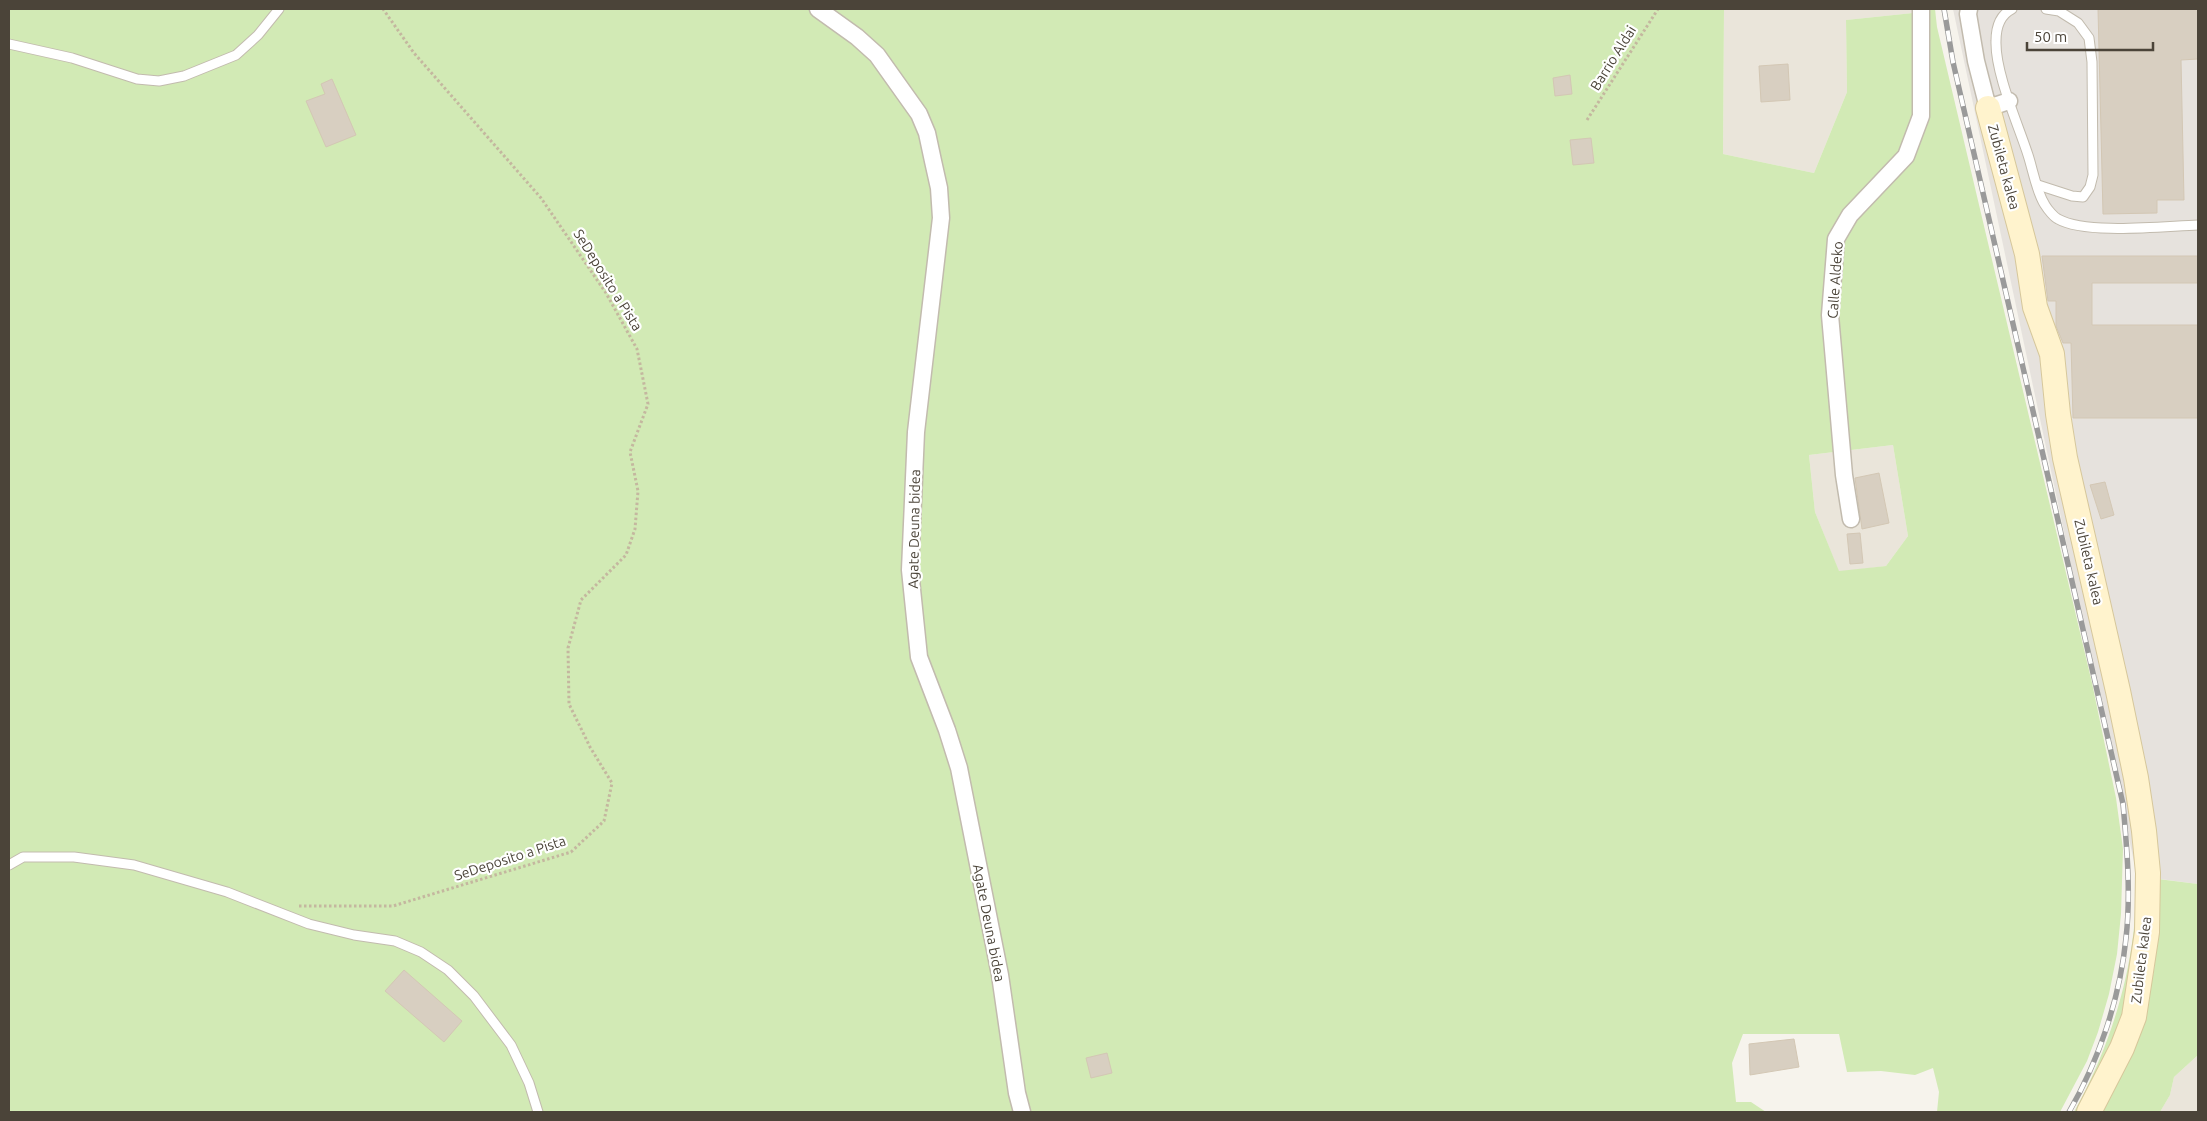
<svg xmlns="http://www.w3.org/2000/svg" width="2207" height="1121" viewBox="0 0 2207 1121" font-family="Ubuntu,sans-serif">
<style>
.residential{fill:#eae5da}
.industrial{fill:#e6e2dd}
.green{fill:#d2eab5;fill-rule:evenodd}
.building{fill:#d8cfc1;stroke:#d3c7b4}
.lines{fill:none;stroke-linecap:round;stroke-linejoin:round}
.lane-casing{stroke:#c2bbae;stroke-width:11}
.street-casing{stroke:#c2bbae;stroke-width:19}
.secondary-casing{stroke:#d6c79b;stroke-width:26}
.path{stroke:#c4b79f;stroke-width:3;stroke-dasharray:2.5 2.5;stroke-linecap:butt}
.lane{stroke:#fff;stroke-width:9}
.street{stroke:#fff;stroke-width:16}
.secondary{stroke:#fff3cd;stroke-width:24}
.rail-casing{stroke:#9a9a9a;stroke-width:5.5}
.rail{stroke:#fff;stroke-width:4;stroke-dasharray:11;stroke-linecap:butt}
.labels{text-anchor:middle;stroke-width:4.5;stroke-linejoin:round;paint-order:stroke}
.street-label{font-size:14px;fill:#4b4439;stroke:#fff}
</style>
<rect width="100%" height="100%" fill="#f6f3ec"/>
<g class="residential">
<path d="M1724,9h189v4l-67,7 1,72 -33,81 -91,-19z"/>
<path d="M1893,445l15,91 -22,30 -47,6 -24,-60 -6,-57z"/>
<path d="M2198,1055v57h-38l10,-17 4,-18z"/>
</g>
<path class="industrial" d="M1953,9h245v875l-61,-8z"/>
<g class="green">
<path d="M9,9h1715l-1,145 91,19 33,-81 -1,-72 67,-7v-4h22l2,18 155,656 24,115 7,51 -2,65 -4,40 -8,40 -11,38 -11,29 -27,51h-123l2,-20 -6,-24 -18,7 -34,-4 -34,1 -8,-38h-96l-11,29 4,39h15l15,10h-1757zM1893,445l15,91 -22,30 -47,5 -24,-59 -6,-57z"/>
<path d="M2137,876h5l-15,140 -46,96h-7c30,-54 51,-114 59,-176 3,-20 2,-40 4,-60z"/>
<path d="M2158,879l40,5v171l-24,22 -4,18 -10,17h-64l52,-111 6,-31 4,-38z"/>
</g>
<g class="building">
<path d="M2098,9h100v50l-17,1 3,140h-27v13l-54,1z"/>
<path d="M1788,64l2,36 -29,2 -2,-36z"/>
<path d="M1570,75l2,19 -17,2 -2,-18z"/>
<path d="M332,79l24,56 -30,12 -20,-46 19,-7 -4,-10z"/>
<path d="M1591,138l3,25 -21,2 -3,-25z"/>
<path d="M2042,256h156v27h-106v42h106v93h-125l-2,-75h-8l-7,-17v-25h-8z"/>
<path d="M1879,473l10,50 -27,6 -7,-51z"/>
<path d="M2105,482l9,33 -13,4 -11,-34z"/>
<path d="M1860,533l3,30 -13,1 -3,-30z"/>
<path d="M404,970l58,51 -18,21 -59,-51z"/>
<path d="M1794,1039l5,28 -49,8 -1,-31z"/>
<path d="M1107,1053l5,20 -21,5 -5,-20z"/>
</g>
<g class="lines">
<defs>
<g id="lane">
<path d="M2012,9c-12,6 -16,19 -16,32 -1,32 22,83 32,114 5,15 8,36 17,50 3,5 9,12 13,14 28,16 107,7 140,6"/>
<path d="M9,44l63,14 65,21 22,2 25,-5 52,-21 22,-20 21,-26"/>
<path d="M2038,185l34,11 11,1 7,-10 3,-12 -1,-113 -3,-24 -11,-15 -19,-12 -13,-2"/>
<path d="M9,865l14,-8h51l60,8 93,27 82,32 45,11 41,6 26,11 27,18 26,26 37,49 18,38 9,29"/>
</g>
<g id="street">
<path d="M818,9l39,28 20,18 42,59 8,19 6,28 6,27 2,30 -25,214 -6,138 9,87 28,73 12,38 41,207 17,118 5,19"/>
<path d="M1969,9l-1,5 8,47 12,47 21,-7"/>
<path d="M1851,519l-7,-44 -14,-160 6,-76 14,-24 56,-59 15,-40v-107"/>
</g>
<path id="secondary" d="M1988,108l39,146 8,53 17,47 6,60 7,44 53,233 18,87 8,53 4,42 -1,59 -13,85 -12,31 -33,64"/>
</defs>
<use href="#lane" class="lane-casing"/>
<use href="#street" class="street-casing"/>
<use href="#secondary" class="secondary-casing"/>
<g class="path">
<path d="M1587,120l71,-111"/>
<path d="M299,906h94l178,-54 33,-31 8,-38 -22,-36 -21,-43 -1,-56 13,-48 45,-45 9,-26 3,-38 -8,-39 18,-48 -11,-55 -31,-56 -65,-95 -127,-145 -31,-44"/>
</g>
<use href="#lane" class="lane"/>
<use href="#street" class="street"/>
<use href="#secondary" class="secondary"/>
<defs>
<path id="rail" d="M1944,9l9,53 170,742c4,44 8,90 3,134 -6,60 -27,122 -57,174"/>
</defs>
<use href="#rail" class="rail-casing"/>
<use href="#rail" class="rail"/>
</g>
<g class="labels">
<g class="street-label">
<text transform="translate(1613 58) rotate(-58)" y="5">Barrio Aldai</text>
<text transform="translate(2004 167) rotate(75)" y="5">Zubileta kalea</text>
<text transform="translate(608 280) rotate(58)" y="5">SeDeposito a Pista</text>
<text transform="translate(1835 280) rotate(-86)" y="5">Calle Aldeko</text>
<text transform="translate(914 529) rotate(-89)" y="5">Agate Deuna bidea</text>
<text transform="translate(2089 562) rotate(77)" y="5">Zubileta kalea</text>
<text transform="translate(510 858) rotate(-18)" y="5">SeDeposito a Pista</text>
<text transform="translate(989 923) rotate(79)" y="5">Agate Deuna bidea</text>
<text transform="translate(2141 960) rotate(-83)" y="5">Zubileta kalea</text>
</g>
</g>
<rect width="2207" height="1121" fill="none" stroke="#4b4439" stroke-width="20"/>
<path d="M2027 42v8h126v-8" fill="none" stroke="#4b4439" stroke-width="2.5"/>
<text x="2034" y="42" font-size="15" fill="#4b4439" stroke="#ffffff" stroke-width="4" paint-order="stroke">50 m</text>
</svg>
